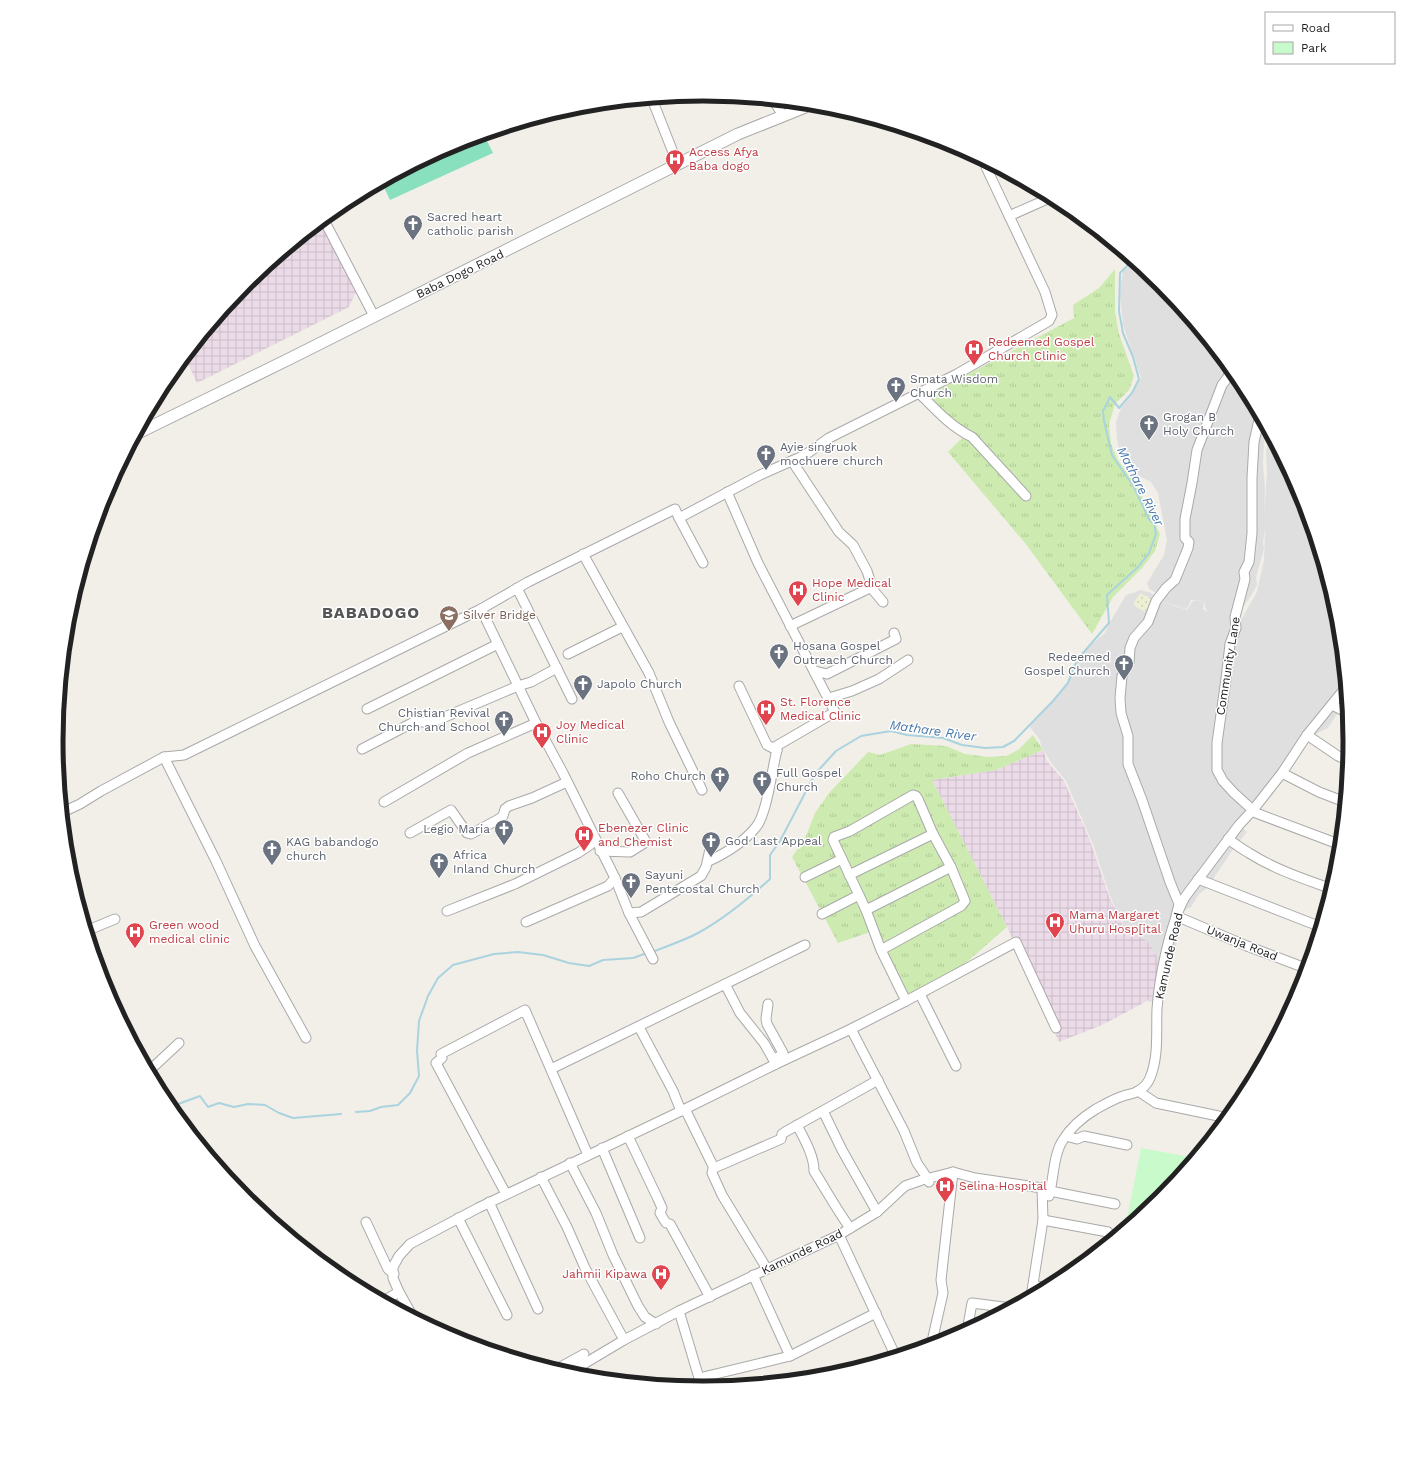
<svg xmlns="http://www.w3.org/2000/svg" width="1407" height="1483" viewBox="0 0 1407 1483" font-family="'Work Sans',sans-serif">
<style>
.residential{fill:#e0dfdf}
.industrial{fill:url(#industrial-grid)}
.farmland{fill:url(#farmland-dots)}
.grass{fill:url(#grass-tufts)}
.park{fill:#c8facc}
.pitch{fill:#88e0be}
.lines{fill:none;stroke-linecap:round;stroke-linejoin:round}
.stream{stroke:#aad3df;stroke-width:2}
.minor-casing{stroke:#a9a9a9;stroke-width:11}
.tertiary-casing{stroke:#a9a9a9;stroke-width:13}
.minor{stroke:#fff;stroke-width:9}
.tertiary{stroke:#fff;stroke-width:11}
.labels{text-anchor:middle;stroke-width:3;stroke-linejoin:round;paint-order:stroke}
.health-label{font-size:12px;fill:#be3a42;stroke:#fff;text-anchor:start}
.worship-label{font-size:12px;fill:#5b616d;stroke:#fff;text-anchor:start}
.street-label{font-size:12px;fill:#222;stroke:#fff}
.education-label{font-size:12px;fill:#785e54;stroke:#fff;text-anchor:start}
.water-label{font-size:13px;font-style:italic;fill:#4a7aab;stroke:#fff}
.district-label{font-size:16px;font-weight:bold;letter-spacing:1px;fill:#555;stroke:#fff}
.rim{fill:none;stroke:#222;stroke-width:5}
</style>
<defs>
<pattern id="industrial-grid" width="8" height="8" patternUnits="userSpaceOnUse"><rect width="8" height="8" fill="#ebdbe8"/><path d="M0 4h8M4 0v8" fill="none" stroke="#c9bcc7"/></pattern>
<pattern id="farmland-dots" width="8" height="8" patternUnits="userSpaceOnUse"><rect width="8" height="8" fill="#eef0d5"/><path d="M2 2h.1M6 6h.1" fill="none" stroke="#ccceb7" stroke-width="1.8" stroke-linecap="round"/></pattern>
<pattern id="grass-tufts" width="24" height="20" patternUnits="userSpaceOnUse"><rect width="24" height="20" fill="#cdebb0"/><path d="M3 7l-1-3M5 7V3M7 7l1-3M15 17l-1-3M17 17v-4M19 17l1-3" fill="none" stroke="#b0c997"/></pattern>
</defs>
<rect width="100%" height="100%" fill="#f2efe9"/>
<path class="residential" d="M1135,262l27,22 80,98 25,47 -3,13 -1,22 2,24 -1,26 3,-41 -1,-22 4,-17 32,60 37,121 8,84 -19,29 -25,12 -32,44 -19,22 -22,-19 -10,-12 -3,-39 8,-35 13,-76 19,-33 7,-32 1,-31 -2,14 1,5 -8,30 1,7 -6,11 -10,14 -4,9 -3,-1v5l-3,4h2l1,4 -6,15 -8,68 -7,33 1,8 -1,5 3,11 6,12 18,17 4,2 5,6 -12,15 10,9 -11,13 -29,43 -8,6 -8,13 -3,1 -11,8 -3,18 5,3 -4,11 -3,3 -3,18 -7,32 -14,1 11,-19 -3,-17 -11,-20 -12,8 -9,-24 -3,-15 -4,-4 -7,-15 -16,-49 -28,-66 -14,-17 -11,-18 -1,-6 -10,-13 8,-11 14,-14 10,-12 4,-6 9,-21 12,-15 18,-15 5,-11 16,-27 10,-3 3,-2 10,2 10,6 1,3 27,9 6,-9 5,-1 6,3 -1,6 5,3 -3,-5v-4l-6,-3h-8l-3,7 -2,2 -25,-8 -2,-6 -10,-6 -2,-6 17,-28 3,-15 -9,-47 -7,-11 -16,-8 -15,-21 -3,-13 -1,-18 5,-14 10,-12 10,-18 -18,-53 -3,-33 3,-21z"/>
<g class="industrial">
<path d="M322,221l35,69 -8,17 -152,76 -12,-25 61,-75z"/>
<path d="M1043,750l4,11 17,20 25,57 21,61 10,17 3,12 24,13 7,10 5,11 4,18 -14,20 -47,25 -43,17 -52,-115 -75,-147 64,-10z"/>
</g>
<path class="farmland" d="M1140,593l12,6 -7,13 -12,-7z"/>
<g class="grass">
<path d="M1115,269v43l4,22 15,42 -5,14 -14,14 -6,20 2,20 7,16 20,28 22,46 -5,17 -13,17 -29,29 -21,37 -67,-91 -77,-91 14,-14 -33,-43 145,-77 -1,-13 26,-17z"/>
<path d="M1033,735l10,15 -47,20 -64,10 75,147 -86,75 -22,-11 -23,-61 -38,13 -46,-86 14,-21 9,-23 14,-20 39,-41 12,3 31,-11 35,2 19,8 23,3 18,-1 12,-6z"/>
</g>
<path class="park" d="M1141,1148l54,10 -34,42 -36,29z"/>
<path class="pitch" d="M484,135l9,18 -103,47 -8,-17 74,-40z"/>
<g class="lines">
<g class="stream">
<path d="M652,952c15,-6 31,-11 46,-19 26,-14 50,-34 72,-54v-24l10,-14 35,-67 21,-23 25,-15 30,-5 16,4 36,3 19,7 23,3 18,-1 11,-6 39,-40 15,-18 9,-23 32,-37 -2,-28 31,-28 11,-14 7,-19 -2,-10 -5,-5 -16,-34 -6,-8 -15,-22 -8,-34 -1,-10 7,-14 9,11 13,-15 7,-14 -6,-22 -10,-24 -4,-22 1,-38 13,-13"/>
<path d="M170,1107l30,-11 8,11 11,-4 15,4 14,-3 17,1 14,8 14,5 48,-4"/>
<path d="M356,1112l14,-1 11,-4 17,-2 12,-12 9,-17 -2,-25 2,-30 9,-25 10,-18 15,-13 41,-11 24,-2 25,3 26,8 20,3 14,-6 30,-2 14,-5"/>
</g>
<defs>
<g id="minor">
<path d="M652,99l26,66"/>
<path d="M774,101l9,15"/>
<path d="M1009,216l43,-19"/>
<path d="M324,220l50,96"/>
<path d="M1231,368l-3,9 -6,8 -25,65 -5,33 -7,36v19l4,4 -1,6 -13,32 -9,8 -10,13 -8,21 -14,16 -4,10 -1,14 -7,14 -2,22 1,15 7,23v28l14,36 28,82 9,22 -3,12 71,30 61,23"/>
<path d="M919,393c16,16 32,34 53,44l54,59"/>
<path d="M1260,415l-6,27 -2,36v55l-3,29 -5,10 1,7 -10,38 1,11 -6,16 -4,35 -9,64v27l6,11 11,12 22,20 85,32"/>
<path d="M792,461l47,71 14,13 14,26 6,19 10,12"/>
<path d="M727,492l31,71 77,149 -62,36"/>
<path d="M679,518l24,45"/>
<path d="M583,554l66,119 20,49 33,68"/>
<path d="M517,588l55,111"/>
<path d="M481,609l55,114 27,50 52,105 14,35 24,46"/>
<path d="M790,626l82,-39"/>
<path d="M568,654l54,-27"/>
<path d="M815,671l12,3 69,-35 -2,-6"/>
<path d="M739,686l28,59 10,5"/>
<path d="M829,698l23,-7 27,-12 29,-19"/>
<path d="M1332,705l16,8"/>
<path d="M367,709l131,-65"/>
<path d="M1307,735l31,21 11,5"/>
<path d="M362,749l52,-27h19l85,-36 13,-4 26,-14"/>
<path d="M164,757l52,104 39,85 51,92"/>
<path d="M1282,773l37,19 26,10"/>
<path d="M384,802l84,-49 68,-30"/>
<path d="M63,812l17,-8 21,-13 63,-34 20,-2 297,-146 47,-27 147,-73 4,9 81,-43 45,-20 24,-17 128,-64 92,-53 3,-6 -7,-23 -59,-125"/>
<path d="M410,833l41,-23 16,23 4,1 26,-14 6,-4 2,-7 4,-3 23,-8 35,-16"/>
<path d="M1228,839c7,5 14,10 21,14 25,16 55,26 83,36"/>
<path d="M600,851l30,1 16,-10 -28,-49"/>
<path d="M709,861c17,-8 35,-19 47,-34 11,-13 16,-58 21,-77"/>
<path d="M849,875l84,-41"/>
<path d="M805,877l37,-18"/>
<path d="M1198,879l123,48"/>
<path d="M866,910l85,-43"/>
<path d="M447,911l68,-27 63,-31 12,-8 5,-5"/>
<path d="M629,913l12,-1 60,-36 5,-9 6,-27"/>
<path d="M822,914l37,-19"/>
<path d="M526,922l82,-36 7,-8"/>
<path d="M86,926l5,3 24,-10"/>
<path d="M725,984l15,29 24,30 12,21"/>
<path d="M920,994l36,72"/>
<path d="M906,1001l110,-59 40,86"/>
<path d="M768,1004l-2,15 1,5 16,29 -1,2 -9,4"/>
<path d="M639,1027l34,64 8,20"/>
<path d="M851,1029l53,102 13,32 11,16 1,3"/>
<path d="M551,1069l254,-124"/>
<path d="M149,1071l30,-28"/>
<path d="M1138,1091l18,12 72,15"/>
<path d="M685,1109l29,59 -1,1 -1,4 10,22 45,74"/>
<path d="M823,1111l19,39 35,62"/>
<path d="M797,1125c7,14 17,30 17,46 12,19 23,39 36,57"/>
<path d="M628,1136l30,63 4,9 -2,5 6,10 4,1 40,73"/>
<path d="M1066,1136l11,3 7,-3 43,9"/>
<path d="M602,1148l38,90"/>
<path d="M570,1163l26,50 17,42 25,51 7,11 11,7"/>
<path d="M714,1168l67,-29 1,-5 3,-2 93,-52"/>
<path d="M541,1177l26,50 18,41 39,72"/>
<path d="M1050,1191l65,13"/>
<path d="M506,1194l-70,-131 6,-5 -1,-4 84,-44 63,145"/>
<path d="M489,1202l49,107"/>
<path d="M458,1218l49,97"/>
<path d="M1043,1220l65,12"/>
<path d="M366,1222l22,47 6,5"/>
<path d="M839,1235l57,122"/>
<path d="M753,1275l37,81"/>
<path d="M1033,1286l16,1"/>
<path d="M399,1292l14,25"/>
<path d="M1031,1297l12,-77 -1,-32 7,8c5,-18 4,-41 14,-56 8,-13 20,-23 33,-31 9,-5 18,-10 27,-13 5,-2 11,-2 15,-5 5,-2 10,-8 12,-13 9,-22 6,-46 7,-69 2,-31 13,-85 28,-112l54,-72 14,-15 29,-37 25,-38 39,-48"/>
<path d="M383,1301l16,-9 -6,-14v-11l6,-11 11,-12 68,-36 203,-97 95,-47 75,-35 55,-28 -25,-51 -15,-40 -33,-70 1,-3 16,-6 63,-36 3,1 2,3 15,35 18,33 14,34 -4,5 -80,44"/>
<path d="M679,1311l20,67 6,8 5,2"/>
<path d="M967,1331l5,-28 39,5"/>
<path d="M468,1342l2,2"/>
<path d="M931,1346l12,-53 -2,-13 12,-108"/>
<path d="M555,1370l29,-16"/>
<path d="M567,1374l57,-34 55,-29 160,-76 38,-23 28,-26 17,-6 31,-8 22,6 67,10"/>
<path d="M699,1378l91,-22 86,-43"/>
</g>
<path id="tertiary" d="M138,433l151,-74 449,-225 65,-26 6,-4"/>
</defs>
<use href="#minor" class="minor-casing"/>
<use href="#tertiary" class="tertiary-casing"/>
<use href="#minor" class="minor"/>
<use href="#tertiary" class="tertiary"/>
</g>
<defs>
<symbol id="hospital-pin" viewBox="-11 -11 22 30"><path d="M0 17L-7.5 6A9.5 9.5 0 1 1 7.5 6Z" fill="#e0444e" stroke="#fff"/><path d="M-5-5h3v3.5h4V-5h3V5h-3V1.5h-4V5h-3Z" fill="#fff"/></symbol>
<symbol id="church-pin" viewBox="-11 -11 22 30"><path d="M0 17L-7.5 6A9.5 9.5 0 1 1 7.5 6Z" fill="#6b7280" stroke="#fff"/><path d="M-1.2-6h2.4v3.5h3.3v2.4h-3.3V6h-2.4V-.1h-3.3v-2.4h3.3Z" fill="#fff"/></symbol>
<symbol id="university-pin" viewBox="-11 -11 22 30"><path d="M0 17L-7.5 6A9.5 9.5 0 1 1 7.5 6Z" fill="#8d6e63" stroke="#fff"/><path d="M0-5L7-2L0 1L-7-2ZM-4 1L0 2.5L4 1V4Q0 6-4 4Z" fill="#fff"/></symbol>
</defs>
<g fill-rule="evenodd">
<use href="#hospital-pin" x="664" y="148" width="22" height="30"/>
<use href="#church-pin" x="402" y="213" width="22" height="30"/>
<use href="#hospital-pin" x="963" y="338" width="22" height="30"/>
<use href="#church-pin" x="885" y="375" width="22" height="30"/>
<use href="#church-pin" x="1138" y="413" width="22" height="30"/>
<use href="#church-pin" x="755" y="443" width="22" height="30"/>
<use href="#hospital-pin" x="787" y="579" width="22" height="30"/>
<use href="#university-pin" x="438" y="604" width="22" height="30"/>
<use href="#church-pin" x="768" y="642" width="22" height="30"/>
<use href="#church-pin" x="1113" y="653" width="22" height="30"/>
<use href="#church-pin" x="572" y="673" width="22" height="30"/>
<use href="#hospital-pin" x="755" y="698" width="22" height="30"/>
<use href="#church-pin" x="493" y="709" width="22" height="30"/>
<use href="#hospital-pin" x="531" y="721" width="22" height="30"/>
<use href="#church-pin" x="709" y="765" width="22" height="30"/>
<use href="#church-pin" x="751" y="769" width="22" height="30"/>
<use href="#church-pin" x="493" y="818" width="22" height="30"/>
<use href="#hospital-pin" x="573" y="824" width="22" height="30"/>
<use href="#church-pin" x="700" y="830" width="22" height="30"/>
<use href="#church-pin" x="261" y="838" width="22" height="30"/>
<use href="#church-pin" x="428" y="851" width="22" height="30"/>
<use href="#church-pin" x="620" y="871" width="22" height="30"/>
<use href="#hospital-pin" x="1044" y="911" width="22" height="30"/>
<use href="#hospital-pin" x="124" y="921" width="22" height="30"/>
<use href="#hospital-pin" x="934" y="1175" width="22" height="30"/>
<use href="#hospital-pin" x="650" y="1263" width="22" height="30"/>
</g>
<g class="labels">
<g class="health-label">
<text x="689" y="156">Access Afya<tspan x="689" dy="14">Baba dogo</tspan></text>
<text x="988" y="346">Redeemed Gospel<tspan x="988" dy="14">Church Clinic</tspan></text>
<text x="812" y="587">Hope Medical<tspan x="812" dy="14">Clinic</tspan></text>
<text x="780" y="706">St. Florence<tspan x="780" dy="14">Medical Clinic</tspan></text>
<text x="556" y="729">Joy Medical<tspan x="556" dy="14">Clinic</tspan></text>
<text x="598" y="832">Ebenezer Clinic<tspan x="598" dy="14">and Chemist</tspan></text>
<text x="1069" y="919">Mama Margaret<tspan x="1069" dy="14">Uhuru Hosp[ital</tspan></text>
<text x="149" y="929">Green wood<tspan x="149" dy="14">medical clinic</tspan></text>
<text x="959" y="1190">Selina Hospital</text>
<text x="647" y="1278" text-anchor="end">Jahmii Kipawa</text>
</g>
<g class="worship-label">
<text x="427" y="221">Sacred heart<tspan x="427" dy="14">catholic parish</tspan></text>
<text x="910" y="383">Smata Wisdom<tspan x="910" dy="14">Church</tspan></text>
<text x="1163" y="421">Grogan B<tspan x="1163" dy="14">Holy Church</tspan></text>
<text x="780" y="451">Ayie singruok<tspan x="780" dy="14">mochuere church</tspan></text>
<text x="793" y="650">Hosana Gospel<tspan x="793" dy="14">Outreach Church</tspan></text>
<text x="1110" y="661" text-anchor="end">Redeemed<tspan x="1110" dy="14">Gospel Church</tspan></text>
<text x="597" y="688">Japolo Church</text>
<text x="490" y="717" text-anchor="end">Chistian Revival<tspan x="490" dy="14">Church and School</tspan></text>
<text x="776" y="777">Full Gospel<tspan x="776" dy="14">Church</tspan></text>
<text x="706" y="780" text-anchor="end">Roho Church</text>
<text x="490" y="833" text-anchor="end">Legio Maria</text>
<text x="725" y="845">God Last Appeal</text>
<text x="286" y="846">KAG babandogo<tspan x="286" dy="14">church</tspan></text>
<text x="453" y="859">Africa<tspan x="453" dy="14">Inland Church</tspan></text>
<text x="645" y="879">Sayuni<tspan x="645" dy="14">Pentecostal Church</tspan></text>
</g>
<g class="street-label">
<text transform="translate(460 274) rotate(-26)" y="4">Baba Dogo Road</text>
<text transform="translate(1228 666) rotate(-81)" y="4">Community Lane</text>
<text transform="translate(1242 943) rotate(22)" y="4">Uwanja Road</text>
<text transform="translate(1169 956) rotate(-77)" y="4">Kamunde Road</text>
<text transform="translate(802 1252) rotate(-26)" y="4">Kamunde Road</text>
</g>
<g class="education-label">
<text x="463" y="619">Silver Bridge</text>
</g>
<g class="water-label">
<text transform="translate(1141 486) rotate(63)" y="5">Mathare River</text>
<text transform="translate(933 730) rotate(8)" y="5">Mathare River</text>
</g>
<g class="district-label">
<text x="371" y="618">BABADOGO</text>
</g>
</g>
<path d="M0 0H1407V1483H0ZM63 741a640 640 0 1 1 1280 0a640 640 0 1 1-1280 0Z" fill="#fff" fill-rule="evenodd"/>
<path class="rim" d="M63 741a640 640 0 1 1 1280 0a640 640 0 1 1-1280 0Z"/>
<rect x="1265" y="12" width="130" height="52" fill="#ffffff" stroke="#a7a7a7"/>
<rect x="1273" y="25" width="20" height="6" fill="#ffffff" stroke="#a7a7a7"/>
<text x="1301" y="32" font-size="12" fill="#222222">Road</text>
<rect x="1273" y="42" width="20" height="12" fill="#c8facc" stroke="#a7a7a7"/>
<text x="1301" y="52" font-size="12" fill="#222222">Park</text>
</svg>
